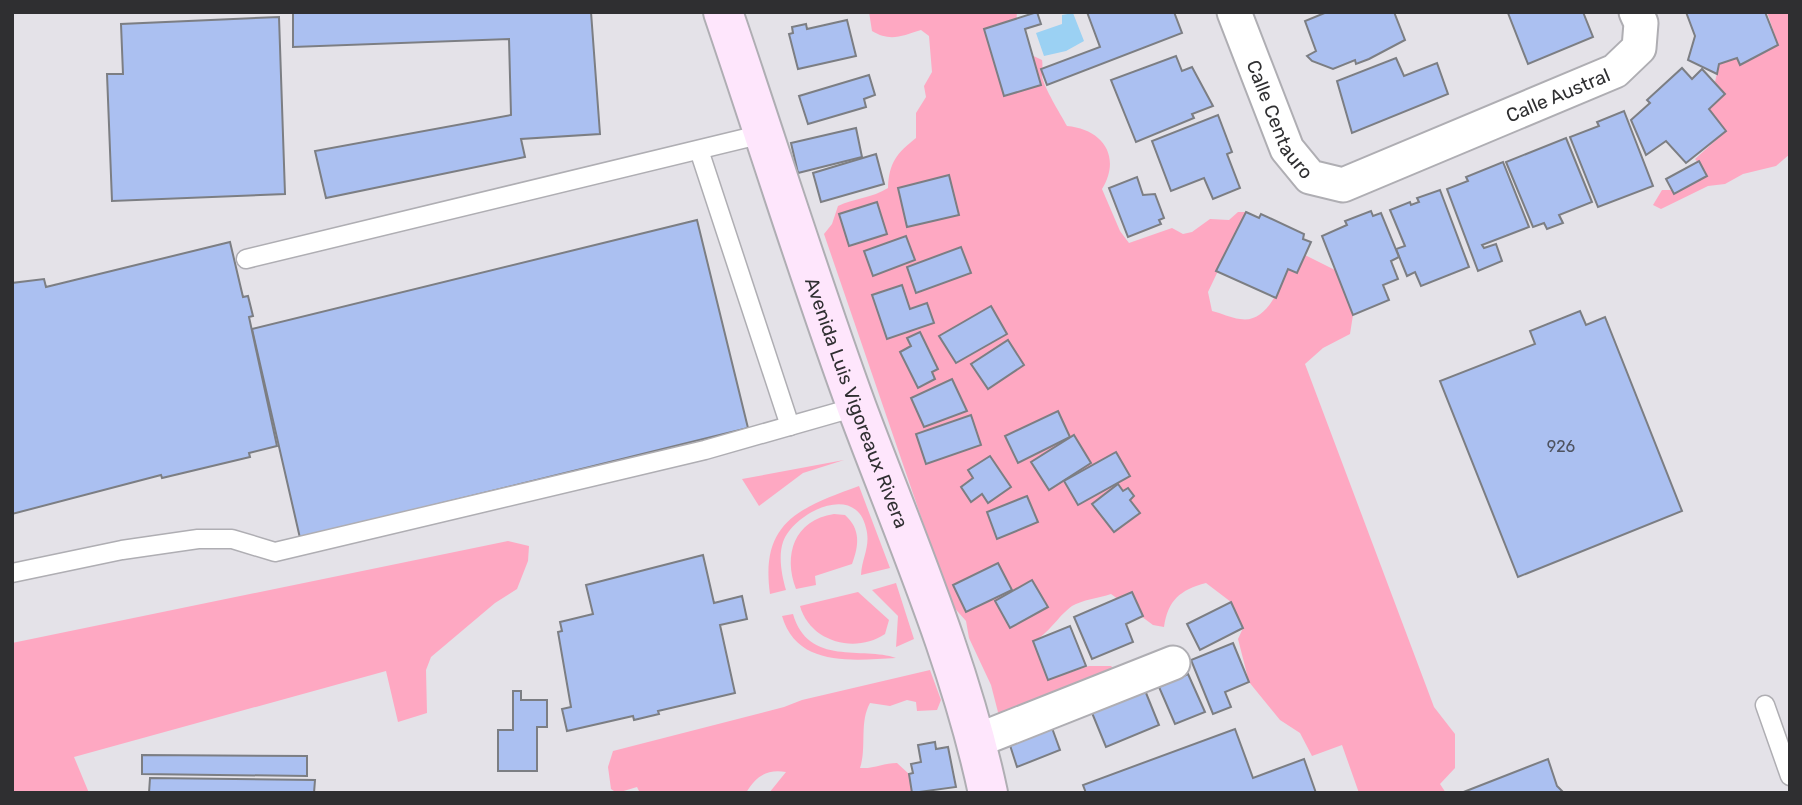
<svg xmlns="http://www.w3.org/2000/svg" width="1802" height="805" viewBox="0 0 1802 805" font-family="Rubik,sans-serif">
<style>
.green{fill:#fea8c2}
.water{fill:#9bd1f3}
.building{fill:#abc0f1;stroke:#7c7e83;stroke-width:2}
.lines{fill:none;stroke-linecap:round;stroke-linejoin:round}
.service-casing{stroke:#afaeb3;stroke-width:21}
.minor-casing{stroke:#afaeb3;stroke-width:37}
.secondary-casing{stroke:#afaeb3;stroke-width:42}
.service{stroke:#fff;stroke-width:18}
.minor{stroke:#fff;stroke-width:33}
.secondary{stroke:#fee6fc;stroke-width:38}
.labels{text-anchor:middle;stroke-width:6;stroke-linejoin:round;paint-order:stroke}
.number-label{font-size:16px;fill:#4e5361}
.street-label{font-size:19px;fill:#2f2f31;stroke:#fff}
</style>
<rect width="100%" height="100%" fill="#e4e2e8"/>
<g class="green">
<path d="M869,12h148l-1,13 7,26 19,9c1,5 0,11 0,16 2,12 18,37 25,50 35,3 55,30 35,63l18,42 9,12 43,-15 11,6 9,-2 18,-13 19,1 9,-8h8l-38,80 4,19c10,2 18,7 28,8 26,5 40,-31 48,-50l9,4 8,-18 30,15 18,45 -3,19 -27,14 -18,16 129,343 21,27v34l-15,16 6,9h-87l-17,-48 -30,11 -12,-23 -20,-13 -31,-38 -11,-43 5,-11 -12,-26 -25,-19c-26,7 -38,17 -42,44l-11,-2 -42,-31c-12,4 -29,6 -39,12 -14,10 -24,29 -39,35l15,39 41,-14h22l6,6 -118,44 -8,-31 -22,-47 -3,-17 -23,-26 -1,-17 -118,-344 8,-10 6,-18c17,-8 34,-8 50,-18 1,-26 9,-35 28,-50v-25l10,-16 -2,-11 8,-14 -3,-36 -8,-6c-19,6 -31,12 -49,1z"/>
<path d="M1767,12h23v142l-14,12 -33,8 -18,10 -17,2 -47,23 -8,-4 9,-15h12l32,-17 -11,-14 31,-28 -17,-22 16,-15 -10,-12 4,-18 18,-6 3,6 38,-19z"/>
<path d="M844,460l-41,13 -44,33 -17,-27z"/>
<path d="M859,486l31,82 -29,7c1,-18 10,-29 5,-47 -10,-46 -72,-16 -83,14 -5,15 -1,34 3,48l-16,4c-10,-72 29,-86 89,-108z"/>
<path d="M834,514l11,1c16,14 14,31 7,49l-37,12 1,9 -20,4c-13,-34 -2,-69 38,-75z"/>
<path d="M508,541l21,5 -1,15 -11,28 -22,14 -64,54 -5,13 1,43 -29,9 -12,-51 -312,86 15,36h-77v-150z"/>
<path d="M896,583l18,56 -18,8 2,-31 -26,-26z"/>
<path d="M858,592l31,28 -4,14c-30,20 -75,8 -85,-28z"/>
<path d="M793,614c15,53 70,32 103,44 -42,2 -99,10 -114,-42z"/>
<path d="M930,670l11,30 -4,10 -20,1 -1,-9 -9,-2 -17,6 -20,-3c-11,20 -3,44 -10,65 14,1 24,-5 37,-5l12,11 3,19h-143l17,-21c-19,-3 -30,4 -40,21h-106l-3,-6 -20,6 -6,-4 -3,-22 5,-16 171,-44 18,-7z"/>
</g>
<path class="water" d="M1073,13l11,28 -18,10 -22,5 -8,-23 26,-9v-9z"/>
<g class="building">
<path d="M591,12l9,122 -79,5 4,18 -199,41 -11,-47 196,-36 -2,-76 -216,8v-34z"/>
<path d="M1037,12l4,12 -16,5 16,56 -37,11 -20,-67z"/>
<path d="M1087,12h87l8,21 -135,52 -6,-16 59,-22z"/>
<path d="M1327,12h67l11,28 -36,19 -13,5 -1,-4 -22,9 -21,-8 -5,-5 9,-5 -11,-30z"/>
<path d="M1583,12l10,25 -65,27 -20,-51z"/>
<path d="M1686,12h79l13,33 -38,20 -3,-7 -18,6 -2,10 -29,-14 7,-24z"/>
<path d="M279,17l6,177 -173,7 -5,-127h16l-2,-50z"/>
<path d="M847,20l9,36 -58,13 -9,-35 4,-1 -1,-6 14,-3 1,5z"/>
<path d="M1176,56l6,15 10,-4 21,39 -21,8 2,4 -58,24 -25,-62z"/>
<path d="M1396,58l8,18 33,-13 11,31 -96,39 -15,-52z"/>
<path d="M1682,68l10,11 10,-10 23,25 -16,15 17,22 -40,32 -20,-22 -20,14 -15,-35 19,-17 -3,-3z"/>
<path d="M869,75l6,20 -11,4 2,8 -58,17 -9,-28z"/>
<path d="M1624,111l29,75 -55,21 -28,-70 29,-11 -2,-4z"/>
<path d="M1218,115l14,37 -5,2 13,34 -27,11 -9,-21 -33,13 -19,-50z"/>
<path d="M856,128l6,29 -64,16 -7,-30z"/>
<path d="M1566,138l26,64 -33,13 4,8 -16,6 -3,-6 -11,4 -27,-65z"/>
<path d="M876,154l8,30 -63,18 -8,-29z"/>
<path d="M1699,161l8,15 -33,18 -8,-15z"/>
<path d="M1503,162l26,65 -47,18 2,3 12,-4 6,17 -24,10 -31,-82 21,-8 -2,-4z"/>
<path d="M949,175l10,40 -52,12 -9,-39z"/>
<path d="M1137,177l6,18 12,-1 9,24 -5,2 2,4 -33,13 -19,-49z"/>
<path d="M1440,190l29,77 -48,19 -6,-14 -8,4 -11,-27 9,-3 -15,-36 20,-8 1,3 8,-3 -2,-4z"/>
<path d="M877,202l10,32 -38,12 -10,-32z"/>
<path d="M1371,211l2,5 8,-3 18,44 -8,4 7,18 -15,6 6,15 -36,15 -31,-79 25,-11 -2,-4z"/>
<path d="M1246,212l13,6 2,-4 43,20 -1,5 8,3 -14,31 -9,-4 -12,29 -60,-27z"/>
<path d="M697,220l51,208 -448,110 -48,-209z"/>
<path d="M906,236l9,24 -42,16 -9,-25z"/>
<path d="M230,242l13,55 5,-1 5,20 -4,1 28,129 -28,7 1,4 -88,21 -1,-3 -149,39v-231l32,-4 2,8z"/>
<path d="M961,247l10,26 -55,20 -9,-26z"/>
<path d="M902,285l8,24 17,-6 7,20 -47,16 -15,-44z"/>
<path d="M991,306l16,28 -51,29 -17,-27z"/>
<path d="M1580,311l6,14 19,-8 77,194 -164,66 -78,-196 95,-37 -5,-13z"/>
<path d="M920,332l18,37 -6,3 3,7 -17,9 -18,-36 11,-6 -4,-8z"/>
<path d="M1008,340l16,25 -36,24 -17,-25z"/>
<path d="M952,379l15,32 -43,16 -13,-29z"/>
<path d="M1058,411l12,26 -52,26 -13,-27z"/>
<path d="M971,415l10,30 -55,19 -10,-30z"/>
<path d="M1074,435l17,28 -42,27 -18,-28z"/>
<path d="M1116,452l14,24 -52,29 -14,-24z"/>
<path d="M990,456l21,31 -23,16 -6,-9 -11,8 -10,-15 12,-9 -5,-8z"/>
<path d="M1118,484l5,7 5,-3 6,8 -4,4 10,13 -26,19 -22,-28z"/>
<path d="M1027,496l11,26 -41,17 -10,-27z"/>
<path d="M703,555l11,48 28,-7 5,23 -27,6 15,68 -77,18 1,3 -25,6 -1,-4 -66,15 -5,-22 9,-2 -13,-75 4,-1 -2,-9 33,-8 -7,-29z"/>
<path d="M998,563l14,27 -46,22 -13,-27z"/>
<path d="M1032,580l16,27 -38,21 -15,-27z"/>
<path d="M1132,592l11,24 -17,8 7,18 -41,17 -18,-42z"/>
<path d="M1231,602l12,26 -43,22 -13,-26z"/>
<path d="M1070,626l16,40 -38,14 -15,-39z"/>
<path d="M1233,643l16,39 -24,10 6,15 -18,7 -22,-54z"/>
<path d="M1188,674l17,38 -30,12 -16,-37z"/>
<path d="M1144,688l15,37 -53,22 -16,-39z"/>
<path d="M513,691h8v9h26v27h-10v44h-39v-41h15z"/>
<path d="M1052,728l8,22 -43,17 -9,-28z"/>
<path d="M1235,729l18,49 51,-19 12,34h-230l-3,-8z"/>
<path d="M935,742l1,7 12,-2 8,40 -44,6 -3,-19 4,-1 -2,-9 10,-2 -3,-17z"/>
<path d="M142,755l165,1v20l-165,-2z"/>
<path d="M1548,759l9,27 7,7h-103z"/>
<path d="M150,778l165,2 -1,13h-165z"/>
</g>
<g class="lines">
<defs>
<g id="service">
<path d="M699,150l91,276"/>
<path d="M246,259l517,-125"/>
<path d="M12,573l110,-23 76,-11h34l43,13 430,-102 151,-43"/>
<path d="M1765,705l25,71"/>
</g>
<g id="minor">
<path id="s1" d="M1234,12l53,137 23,28 33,8 272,-114 24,-23 2,-25 -5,-11"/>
<path d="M976,741l197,-78"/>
</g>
<g id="secondary">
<path id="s2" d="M723,12c45,132 86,265 134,396 47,126 103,253 131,385"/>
</g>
</defs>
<use href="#service" class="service-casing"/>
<use href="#minor" class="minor-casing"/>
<use href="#secondary" class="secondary-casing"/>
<use href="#service" class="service"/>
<use href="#minor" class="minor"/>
<use href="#secondary" class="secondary"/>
</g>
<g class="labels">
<g class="number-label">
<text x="1561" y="452">926</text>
</g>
<g class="street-label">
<text dy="7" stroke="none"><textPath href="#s1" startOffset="450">Calle Austral</textPath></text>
<text dy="7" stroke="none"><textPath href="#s1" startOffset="117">Calle Centauro</textPath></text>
<text dy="7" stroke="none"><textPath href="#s2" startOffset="413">Avenida Luis Vigoreaux Rivera</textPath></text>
</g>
</g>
<rect width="1802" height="805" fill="none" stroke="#2f2f31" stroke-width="28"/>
</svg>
